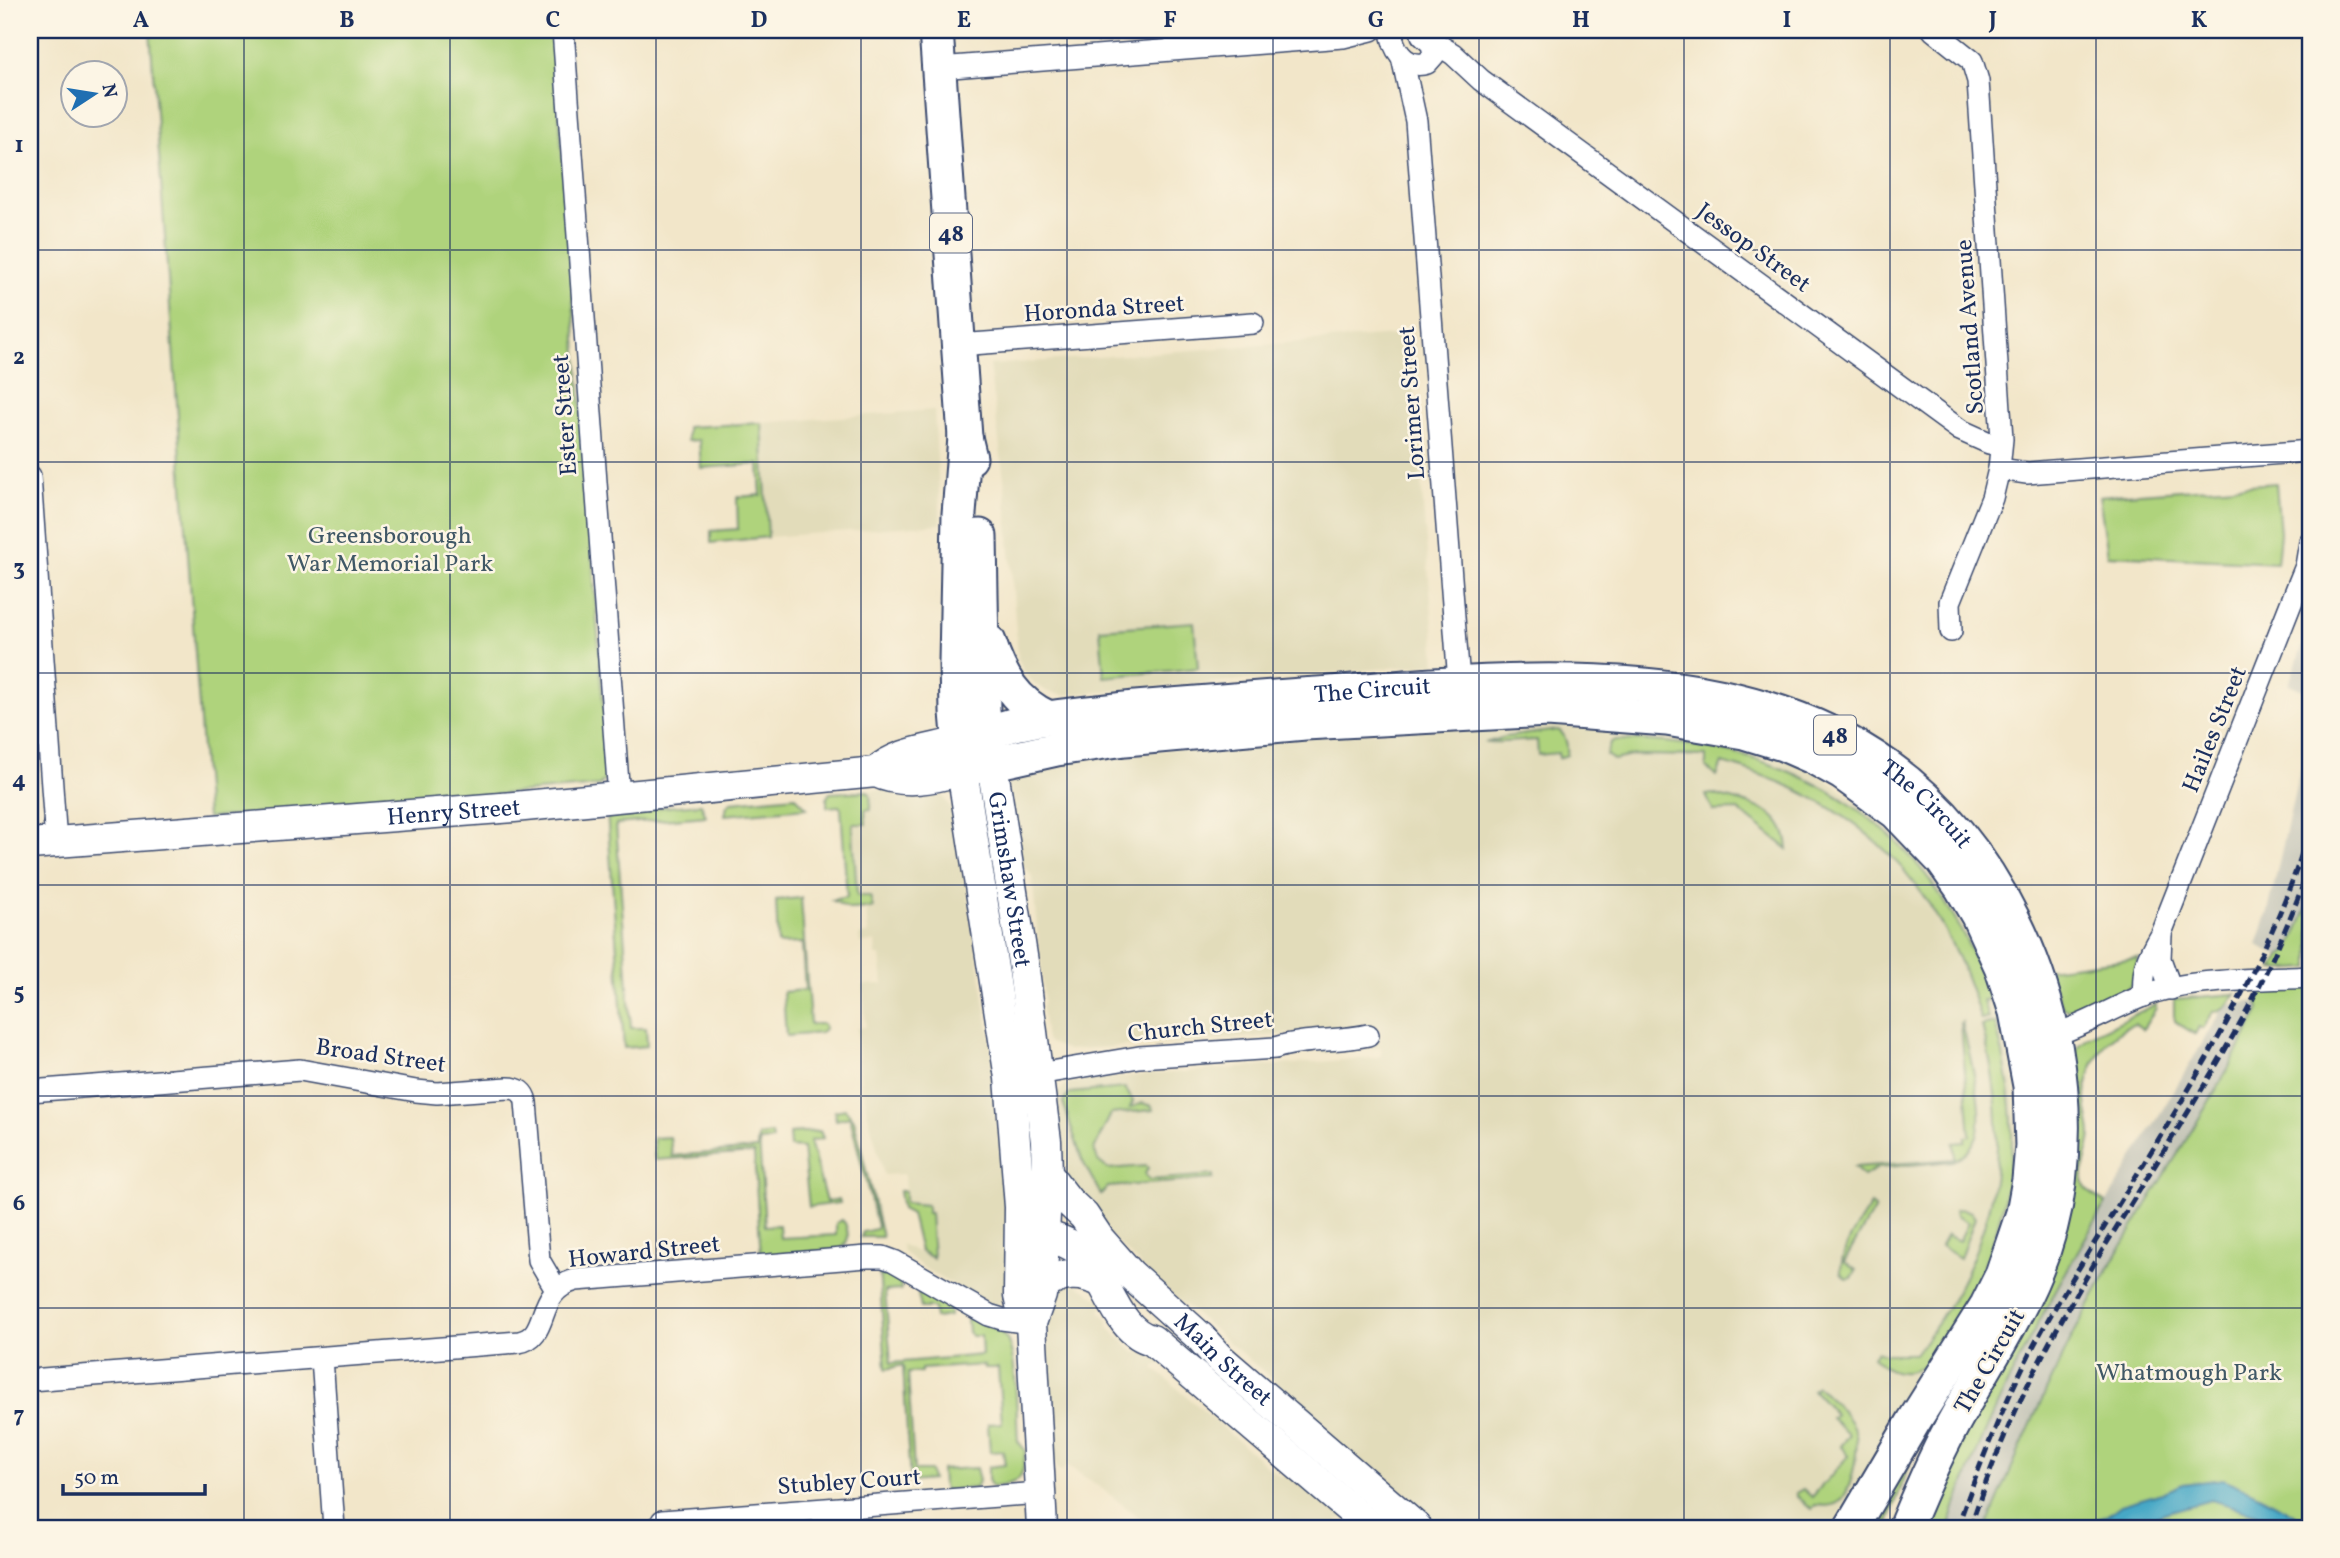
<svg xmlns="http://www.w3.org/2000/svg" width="2340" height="1558" viewBox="0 0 2340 1558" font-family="Vollkorn,serif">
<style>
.built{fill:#e2dcba}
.industrial{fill:#c5c5b8}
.green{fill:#afd37c;stroke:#65816d;stroke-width:2}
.water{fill:#46a8c6;stroke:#306c92;stroke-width:2}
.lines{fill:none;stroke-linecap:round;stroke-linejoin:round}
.street-casing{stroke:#3b4a6e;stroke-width:24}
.secondary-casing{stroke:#3b4a6e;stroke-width:33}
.primary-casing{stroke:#3b4a6e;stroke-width:37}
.street{stroke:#fff;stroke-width:21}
.secondary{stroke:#fff;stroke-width:30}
.primary{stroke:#fff;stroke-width:33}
.rail{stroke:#1b2f5e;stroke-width:5;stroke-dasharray:10 5;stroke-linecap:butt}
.grid{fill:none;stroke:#1b2f5e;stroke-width:2;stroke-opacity:0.55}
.labels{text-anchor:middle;stroke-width:5;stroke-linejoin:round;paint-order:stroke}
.shield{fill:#fcf5e5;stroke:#5e6a86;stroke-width:2}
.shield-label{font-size:23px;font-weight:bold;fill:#1b2f5e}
.street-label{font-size:24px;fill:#1b2f5e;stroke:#fcf5e5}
.park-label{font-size:24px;fill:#405866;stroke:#fcf5e5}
.neatline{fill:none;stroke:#1b2f5e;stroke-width:2.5}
.grid-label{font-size:23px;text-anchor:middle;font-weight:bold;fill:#1b2f5e}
</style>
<rect width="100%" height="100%" fill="#fcf5e5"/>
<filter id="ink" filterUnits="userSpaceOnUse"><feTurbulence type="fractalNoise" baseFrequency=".0143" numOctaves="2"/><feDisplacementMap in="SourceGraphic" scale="14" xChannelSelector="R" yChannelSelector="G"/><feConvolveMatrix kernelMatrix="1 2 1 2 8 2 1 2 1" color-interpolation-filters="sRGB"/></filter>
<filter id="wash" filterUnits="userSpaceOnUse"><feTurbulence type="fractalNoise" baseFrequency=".00686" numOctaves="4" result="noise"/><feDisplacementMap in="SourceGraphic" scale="28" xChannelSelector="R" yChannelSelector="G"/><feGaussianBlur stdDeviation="1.57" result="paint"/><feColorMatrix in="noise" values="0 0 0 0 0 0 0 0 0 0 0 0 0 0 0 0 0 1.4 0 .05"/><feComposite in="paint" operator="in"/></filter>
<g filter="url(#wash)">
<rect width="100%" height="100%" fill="#f2e6c9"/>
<g class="built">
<path d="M1409,334l27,330 -372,31 -16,-3 -13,-8 -12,-13 -5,-13 -13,-172 -16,-121z"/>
<path d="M934,410l7,114 -173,13 -6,-114z"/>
<path d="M1499,721l214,15 96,32 97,68 61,82 46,133 6,120 -29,102 -159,255h-389l-31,-28 -14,-1 -61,-53 -13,-24 -170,-144 -83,-83 -16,-97 12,-14 27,-5 279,-21 9,-2v-9l-26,4 -33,2 -3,-2 61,-12 -1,-11 -311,22 -18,-7 -4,-3 -4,-32 2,-8 -12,-123 -5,-8 -9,-5 -10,-79 4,-12 40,-13z"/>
<path d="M919,787l11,2 12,6 13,19 51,323 1,162 -11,6h-4l-65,-35 -24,-18 -2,-8 20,10 -10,-40 -9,-5 -4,-16 7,-3 -1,-16 -20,1 -18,-68 -1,-15h-3l-2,-24 -3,-40 9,-1 -3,-42 20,-1 -3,-28h-4l-1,-14 -15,1 -1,-8 9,-1 -2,-26 -17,1 -17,-9 15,-3 -6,-89 -2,-2 -12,1v-12l3,-2z"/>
<path d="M1072,1281l33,22 -5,8 8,9v7l27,25 22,1 8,9 -10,4v3l125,108 18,-4 48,44 -9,4 5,7h-190l-48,-38 -37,-25 -5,6 -3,-1 -4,-7 -7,-121 2,-36 7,-20z"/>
</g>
<g class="industrial">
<path d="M2310,625v68l-21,-9z"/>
<path d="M2310,736v165l-22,50 -8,5 -23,-11 11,-33 28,-126z"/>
<path d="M2258,1001l2,8 -24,48 -149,252 -71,147 -30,72h-38l27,-75 39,-85 82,-148 127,-211 7,-4z"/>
</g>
<g class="green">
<path d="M150,30h403l55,739 -1,8 -8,9 -392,32z"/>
<path d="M762,423l6,114 -57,6v-12l27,-2 -1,-32 24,-2 -2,-31 -58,4 -2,-28 -12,1v-14z"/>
<path d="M2276,483l4,50 -3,30 -169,-8 -9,-59z"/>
<path d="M1194,622l4,46 -94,9 -4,-48z"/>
<path d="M1558,730c8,4 10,16 9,25l-8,3 -1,-5 -20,2 -1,-15 -52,3 20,-6z"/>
<path d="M1615,740c179,-1 320,84 374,259l-6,2 5,17 -7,2c-41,-138 -119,-220 -259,-257l-5,13 -11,-8v-12l-71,-1 -21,5 -8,-5 4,-12z"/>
<path d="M867,791l3,3 1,15 -6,1 1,14h-13v8l4,64h13l3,12 -24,1 -17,-9 15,-3 -6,-89 -2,-2 -12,1v-10l3,-4z"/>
<path d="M1713,794c34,11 72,12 75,55l-50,-39 -25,1 -7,-16z"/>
<path d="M795,796l12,12 -82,7 2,-10 4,-3z"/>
<path d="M701,804l5,12 -90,8 15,204h15l1,18 -23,2 -17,-236z"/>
<path d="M801,898l9,126h13l2,4 -4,5 -35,3 -3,-44 22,-2 -3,-47 -24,1 -2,-44z"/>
<path d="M2310,901v67l-37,2 7,-14 9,-5z"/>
<path d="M2138,958l-5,23 -4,7 -47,23 -7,1 -12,-4 -17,-39z"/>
<path d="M2310,987v541h-324c37,-88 75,-175 122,-258 50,-88 107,-171 152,-261l-2,-8 4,-9z"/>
<path d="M2236,994c-6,11 -11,16 -23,18l-10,17 -4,-2 -4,7 -21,-13v-22z"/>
<path d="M2156,1004v4l-13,21 -8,-5c-29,9 -48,42 -49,72 -1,12 4,25 5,37 0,16 -13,38 -6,54 4,7 14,12 21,16 -62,104 -119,210 -158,325h-29l154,-476 15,-15z"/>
<path d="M1962,1022c6,28 22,83 16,110 -3,13 -13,23 -25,29l-75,7 -15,8 -9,-9 101,-8 -1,-16 11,-1v-5l5,-1 -9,-113z"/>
<path d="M1995,1023c12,42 20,87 16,132 -3,33 -11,67 -22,98 -10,27 -44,93 -64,111 -17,14 -39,9 -52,-7l4,-6 6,3h32c15,-20 30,-41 42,-63 46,-86 50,-171 25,-265z"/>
<path d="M1125,1088l8,13 -3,7 12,-5 10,3 1,4 -42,4 -17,35 4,12 10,8 38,-3 2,2 -3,6 4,6 64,-5v4l-105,8 -7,8 -19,-35 -19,-58 7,-9z"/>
<path d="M845,1109l9,11 28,117h-21l2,-5 13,-3 1,-3 -27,-109 -14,3 -1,-9z"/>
<path d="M820,1131l3,7 -13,3 16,61 13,-3 1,4 -31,4 -6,-59 -13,-1 -1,-14z"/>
<path d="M772,1134l1,6 -14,1 6,85 14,-1 1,13 56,-3v-12l6,-3 3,3c4,11 5,19 -5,26l-79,7 -7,-103 -99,7 -2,-22 17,-1 2,19 85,-7 1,-13z"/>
<path d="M899,1191h6v12l22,2v8h3l3,45 -13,-7 -9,-37 -9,-5z"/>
<path d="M1871,1205l4,3 -31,54 12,8 -4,8 -6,1 -5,-6c-1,-24 17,-48 30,-68z"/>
<path d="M1963,1209l8,3 4,6 -15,40 -19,-12 6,-11 12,6 9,-18 -12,-7 -1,-6z"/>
<path d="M879,1268l21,9 1,13 -16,1 6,72 91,-8 -1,-19h-9l-4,-4 -1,-12 5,-3c11,6 25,11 33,20 13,14 11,83 13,104l7,9c-1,28 -4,34 -33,37l-4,-7v-13l17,-2 -2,-14 -13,1 -2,-28 14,-1 -4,-55h-14v-3l-63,4v3l-13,1 6,98h16l2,9 -22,2 -7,-117 -17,4z"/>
<path d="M922,1289l27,15v12l-14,2 -1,-10h-13l-3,-14z"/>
<path d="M1817,1386c12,11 32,29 38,45 5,15 -3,58 -14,69 -7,7 -17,6 -26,5l-3,4 -15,-13 -1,-3 7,-4 9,8 37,-42 -9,-9 9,-11 -18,-17 4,-4 -22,-24z"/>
<path d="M1903,1459l7,4 -24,65h-24z"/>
<path d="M976,1468l3,13 -3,7 -31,2 -3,-6 -1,-14z"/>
</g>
<path class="water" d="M2223,1479c31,12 58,27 87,45v4h-31l-22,-14 -46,-14 -47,13 -36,15h-54l32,-12 15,-11 41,-12 21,-9z"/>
</g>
<g filter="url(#ink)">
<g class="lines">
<defs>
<g id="street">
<path d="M563,30l56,767"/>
<path d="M1395,30l-3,7c4,17 17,32 35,26l7,-8 -2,-11 -10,-9"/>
<path d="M1933,30l39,31 6,20 24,358 -3,30 -7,29 -42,104 1,29"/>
<path d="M1427,38l26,16 28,26 479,350 29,13 12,1"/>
<path d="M1402,57l14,64 43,561"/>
<path d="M939,68l404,-31 28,-7"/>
<path d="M958,345l295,-22"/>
<path d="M1999,469l28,4 283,-22"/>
<path d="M30,476l26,367"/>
<path d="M2161,935l-1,24 11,30"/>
<path d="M2144,996c-2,-28 3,-39 17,-63l138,-350 7,-17 4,-24"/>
<path d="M2054,1035c31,-10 59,-27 89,-39 47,-18 117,-16 167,-19"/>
<path d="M1038,1074l101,-17 136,-9c30,-10 63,-6 93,-13"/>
<path d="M30,1091l270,-21 116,21 21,2 71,-5c10,0 16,4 18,14l13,158 17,29"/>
<path d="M322,1358l12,170"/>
<path d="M30,1380l489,-38c33,-6 14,-51 57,-62l291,-23h16l11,4 95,54 13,4 29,4"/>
<path d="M662,1521l378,-28"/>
</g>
<g id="secondary">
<path id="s1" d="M992,764l31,198 23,179 1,33 -6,121 -10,28 11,205"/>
<path d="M876,772c21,-20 56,-22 83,-30"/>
<path id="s2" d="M30,844l484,-37 362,-35c27,13 58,6 86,-2l48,308 10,129 -1,89 3,13 9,14"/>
<path id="s3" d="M1047,1174l21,27 16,15 16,24 30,34 71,64 16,18 200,172"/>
<path d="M1027,1230c18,6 41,10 55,23 26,25 34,79 70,87l220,188"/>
<path d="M1041,1287c21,-15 38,-16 61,-5"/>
</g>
<g id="primary">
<path d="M936,30l29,407 5,21"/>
<path d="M965,437l-6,77 -3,148 1,50 5,58 95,-21 68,-10 180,-16 243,-13 119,9 77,13 39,12 32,14 27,15 54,39 46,48 19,27 17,29 23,50 15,46 14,74 2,60 -3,34 -6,33 -21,62 -15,30 -73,116 -63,107"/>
<path d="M980,536l3,175 7,43"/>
<path d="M989,642c11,34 26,61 60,76"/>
<path id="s4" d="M959,742c20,-6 40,-14 61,-19 38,-8 77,-11 116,-15 60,-5 121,-10 181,-14 260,-21 559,-53 696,225 41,82 57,174 46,264 -10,90 -58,155 -100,230 -21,37 -38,76 -54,115"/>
</g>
</defs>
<use href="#street" class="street-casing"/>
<use href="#secondary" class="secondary-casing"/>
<use href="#primary" class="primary-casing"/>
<use href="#street" class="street"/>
<use href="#secondary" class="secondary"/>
<use href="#primary" class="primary"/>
<g class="rail">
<path d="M1957,1528c22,-62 46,-123 76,-181 25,-47 54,-92 82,-137 75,-122 154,-244 195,-382"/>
<path d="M1970,1528c22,-67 50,-132 84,-194 57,-105 127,-204 185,-309 28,-51 51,-104 71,-159"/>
</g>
</g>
</g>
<path class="grid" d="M244,30v1498M450,30v1498M656,30v1498M861,30v1498M1067,30v1498M1273,30v1498M1479,30v1498M1684,30v1498M1890,30v1498M2096,30v1498M30,250h2280M30,462h2280M30,673h2280M30,885h2280M30,1096h2280M30,1308h2280"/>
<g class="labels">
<g class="shield">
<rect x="930" y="213.5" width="42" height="39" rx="5"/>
<rect x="1814" y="715.5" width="42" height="39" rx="5"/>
</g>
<g class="shield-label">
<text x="951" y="241">48</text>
<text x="1835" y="743">48</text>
</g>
<g class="street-label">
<text transform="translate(1754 247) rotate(36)" y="8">Jessop Street</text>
<text transform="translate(1104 308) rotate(-4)" y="8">Horonda Street</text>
<text transform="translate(1969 327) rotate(-94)" y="8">Scotland Avenue</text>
<text transform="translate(1411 403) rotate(-94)" y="8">Lorimer Street</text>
<text transform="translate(564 415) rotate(-94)" y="8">Ester Street</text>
<text dy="8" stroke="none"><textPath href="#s4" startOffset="418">The Circuit</textPath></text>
<text transform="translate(2214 729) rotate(-68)" y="8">Hailes Street</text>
<text dy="8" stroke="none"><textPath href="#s4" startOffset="1004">The Circuit</textPath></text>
<text dy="8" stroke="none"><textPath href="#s2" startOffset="425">Henry Street</textPath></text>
<text dy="8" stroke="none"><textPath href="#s1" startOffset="117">Grimshaw Street</textPath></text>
<text transform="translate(1200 1026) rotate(-6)" y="8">Church Street</text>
<text transform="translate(381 1055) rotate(8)" y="8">Broad Street</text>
<text transform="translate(644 1251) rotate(-6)" y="8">Howard Street</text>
<text dy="8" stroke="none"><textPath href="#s3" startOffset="257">Main Street</textPath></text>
<text transform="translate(1989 1361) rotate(-60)" y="8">The Circuit</text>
<text transform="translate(849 1481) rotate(-4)" y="8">Stubley Court</text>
</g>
<g class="park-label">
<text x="390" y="543">Greensborough<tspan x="390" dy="28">War Memorial Park</tspan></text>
<text x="2189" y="1380">Whatmough Park</text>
</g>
</g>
<rect width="2340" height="1558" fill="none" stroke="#fcf5e5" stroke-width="77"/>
<g transform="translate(94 94) rotate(78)"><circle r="33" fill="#fcf5e5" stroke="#a2a6af" stroke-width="2"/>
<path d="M0-5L12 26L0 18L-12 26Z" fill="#1f6fb2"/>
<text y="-10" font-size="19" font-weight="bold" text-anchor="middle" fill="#1b2f5e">N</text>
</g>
<path d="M63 1484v10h142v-10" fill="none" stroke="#1b2f5e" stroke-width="3.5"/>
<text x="74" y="1484" font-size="21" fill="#1b2f5e" stroke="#fcf5e5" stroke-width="5" paint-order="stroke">50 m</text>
<rect x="38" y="38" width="2264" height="1482" class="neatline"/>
<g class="grid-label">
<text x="141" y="27">A</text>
<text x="347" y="27">B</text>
<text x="553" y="27">C</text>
<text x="759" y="27">D</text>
<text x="964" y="27">E</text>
<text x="1170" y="27">F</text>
<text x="1376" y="27">G</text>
<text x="1581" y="27">H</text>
<text x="1787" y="27">I</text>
<text x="1993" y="27">J</text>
<text x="2199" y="27">K</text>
<text x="19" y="152">1</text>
<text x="19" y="364">2</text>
<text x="19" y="575">3</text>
<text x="19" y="787">4</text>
<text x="19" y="999">5</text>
<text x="19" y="1210">6</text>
<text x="19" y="1422">7</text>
</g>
</svg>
